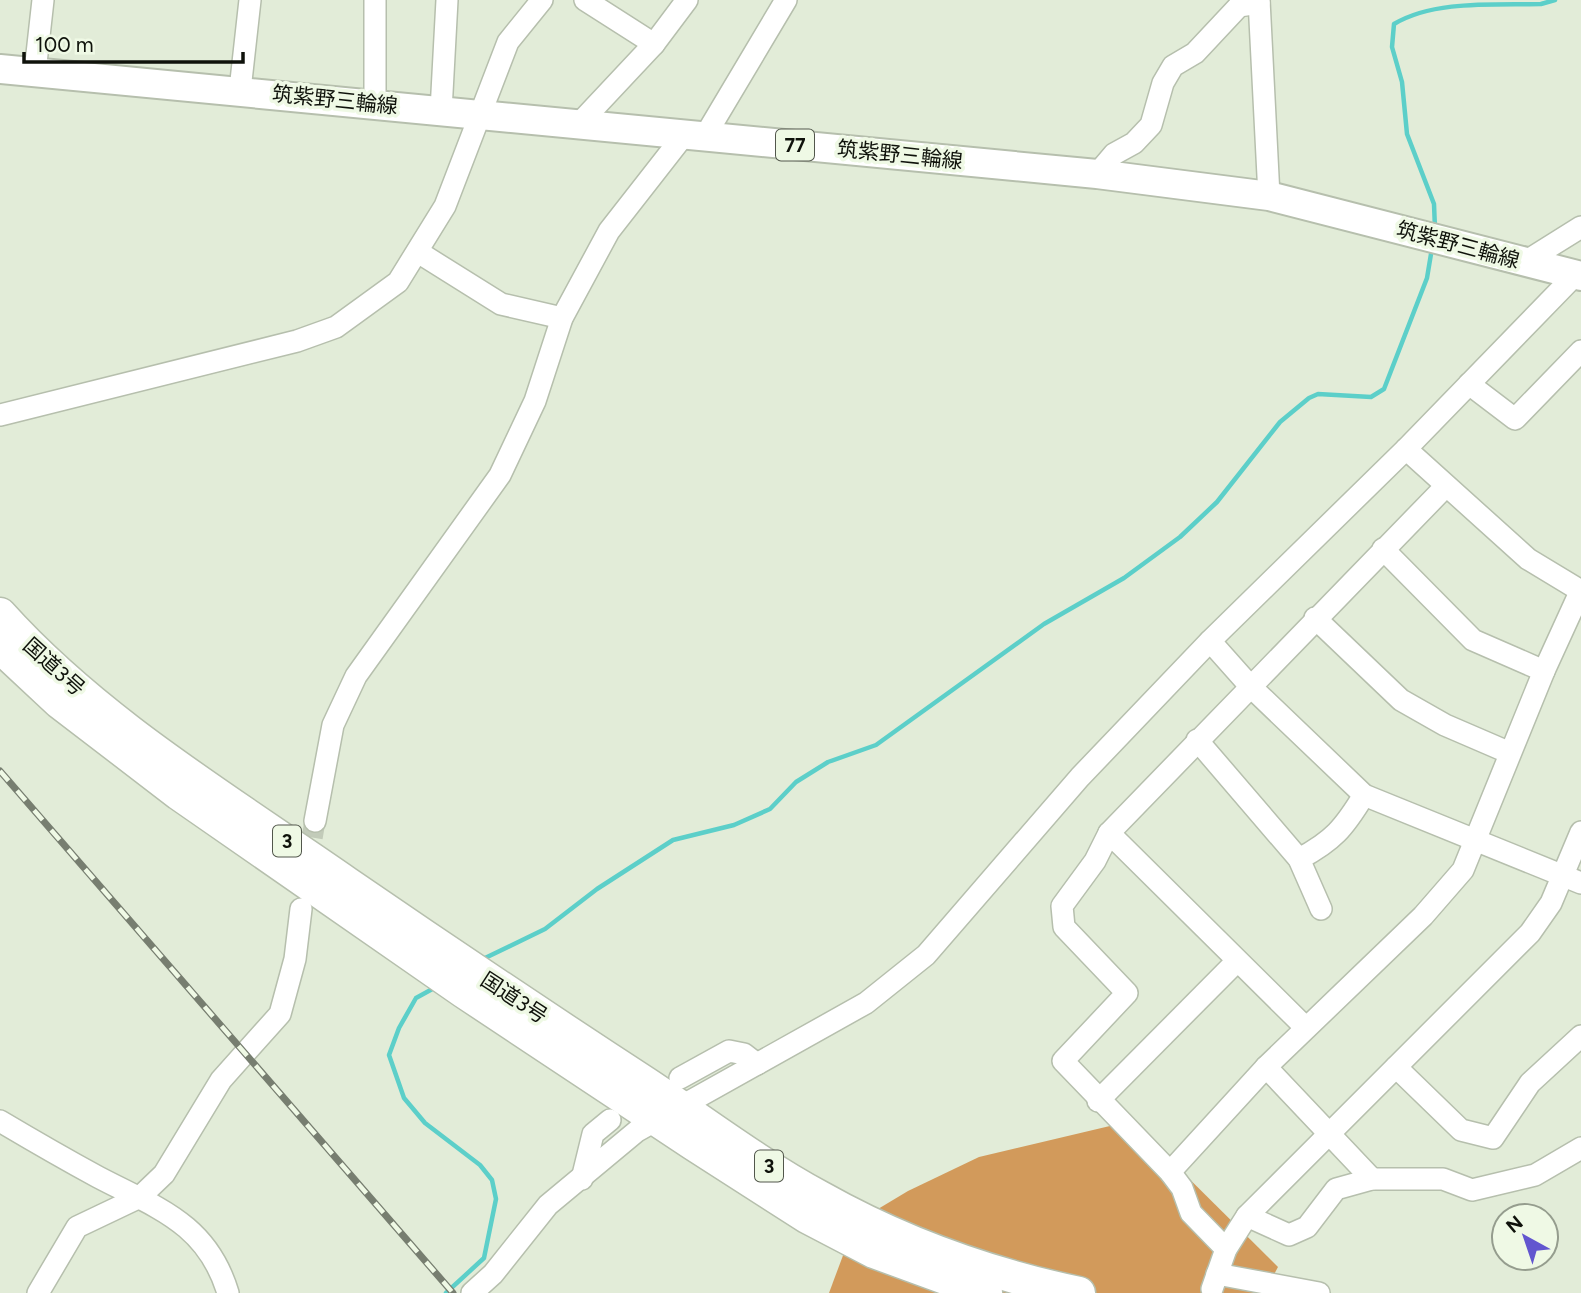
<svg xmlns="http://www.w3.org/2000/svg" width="1581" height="1293" viewBox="0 0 1581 1293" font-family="Figtree,'Noto Sans JP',sans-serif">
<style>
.forest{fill:#d29a5b}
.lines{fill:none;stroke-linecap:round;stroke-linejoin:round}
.stream{stroke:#5ccfc9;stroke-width:4.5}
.minor-tunnel{stroke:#c2cbb9;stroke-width:21;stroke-dasharray:21 10;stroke-linecap:butt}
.minor-casing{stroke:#b6bfad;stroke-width:24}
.major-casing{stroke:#b6bfad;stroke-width:32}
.highway-casing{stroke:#b6bfad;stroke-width:35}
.minor{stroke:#fff;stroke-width:21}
.major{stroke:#fff;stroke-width:28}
.highway{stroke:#fff;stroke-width:32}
.rail-casing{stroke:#777e70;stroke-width:7}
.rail{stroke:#eff9e5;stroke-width:4.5;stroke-dasharray:13;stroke-linecap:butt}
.labels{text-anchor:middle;stroke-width:7;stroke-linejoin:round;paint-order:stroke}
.shield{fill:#eff9e5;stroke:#52574c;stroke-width:2}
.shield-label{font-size:19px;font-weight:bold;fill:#0f120b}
.street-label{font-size:21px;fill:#0f120b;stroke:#eff9e5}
</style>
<rect width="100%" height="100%" fill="#e2ecd8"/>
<path class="forest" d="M1131,1121l147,146 -14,26h-435l19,-51 20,-27 40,-24 71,-34z"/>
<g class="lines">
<g class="stream">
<path d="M1435,229l-1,-25 -27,-70 -5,-52 -10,-35 2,-23c40,-24 100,-19 147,-20l14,-4"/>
<path d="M483,959l62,-30 52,-40 76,-49 61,-15 36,-16 26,-27 32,-20 48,-17 168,-121 80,-46 56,-41 37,-35 63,-80 29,-24 9,-4 53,3 13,-8 43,-111 5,-30"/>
<path d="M436,987l-20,11 -17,30 -10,27 15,43 21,25 55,42 12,15 4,19 -12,59 -38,35"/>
</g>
<path class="minor-tunnel" d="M307,868l8,-47"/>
<defs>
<g id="minor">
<path d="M585,0l69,44"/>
<path d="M1259,0l10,196"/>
<path d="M35,72l8,-72"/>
<path d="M240,90l10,-90"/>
<path d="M375,104v-104"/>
<path d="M441,111l6,-111"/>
<path d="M578,125l76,-81 33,-44"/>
<path d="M705,136l81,-136"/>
<path d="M1097,174l17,-20 20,-11 17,-18 12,-42 10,-17 22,-13 44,-47 20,-3"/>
<path d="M418,252l83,52 61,14"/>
<path d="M1525,262l56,-35"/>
<path d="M1469,384l46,35 66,-68"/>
<path d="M0,415l297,-74 39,-14 62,-45 47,-76 63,-164 34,-42"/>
<path d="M1406,449l122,110 53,32"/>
<path d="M1383,549l90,91 71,31"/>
<path d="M1315,618l86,82 44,25 65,28"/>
<path d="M1210,641l40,45 114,109 217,88"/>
<path d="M1197,740l102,119 22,50"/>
<path d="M315,821l18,-96 23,-49 144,-201 35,-74 27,-83 47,-87 75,-96"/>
<path d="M1109,833l196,194"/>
<path d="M1299,859c34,-18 45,-31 65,-64"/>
<path d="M1266,1067l106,112"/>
<path d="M1396,1067l65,63 32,8 37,-55 51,-47"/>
<path d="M680,1078l49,-27 15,3 13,10"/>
<path d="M1098,1101l139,-140"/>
<path d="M0,1121c32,19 65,38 98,56 59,31 109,46 130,116"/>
<path d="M1170,1172l96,-105 157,-151 40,-46 81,-199 37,-81"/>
<path d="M582,1179l11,-45 17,-14"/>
<path d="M1247,1216l42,19 18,-8 29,-38 36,-10h71l29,11 63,-15 46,-27"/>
<path d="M1226,1249l-35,-36 -9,-25 -12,-16 -107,-111 64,-68 -63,-66 -2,-21 33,-45 14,-28 336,-346"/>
<path d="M1217,1274l102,19"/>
<path d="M1212,1289l14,-40 21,-33 283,-283 21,-30 30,-71"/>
<path d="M38,1293l39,-66 63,-30 24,-23 57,-94 59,-66 15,-55 6,-50"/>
<path d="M472,1293l21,-19 55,-69 89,-74 229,-128 60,-48 154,-178 130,-136 196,-192 169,-174"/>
</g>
<path id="major" d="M0,69l1097,105 172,22 312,80"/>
<g id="highway">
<path d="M0,614c97,108 228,186 347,269 99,68 199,135 300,201 57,38 112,80 173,113 80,45 169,77 259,96"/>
<path d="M0,647l59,55 120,92 285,198 229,152 114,73 67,35 112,41"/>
</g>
</defs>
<use href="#minor" class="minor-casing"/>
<use href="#major" class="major-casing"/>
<use href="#highway" class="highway-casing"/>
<use href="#minor" class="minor"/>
<use href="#major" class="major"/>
<use href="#highway" class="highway"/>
<defs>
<path id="rail" d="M0,771l453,522"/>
</defs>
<use href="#rail" class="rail-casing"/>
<use href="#rail" class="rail"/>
</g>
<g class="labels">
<g class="shield">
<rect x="776" y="129.5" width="38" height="31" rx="5"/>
<rect x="273" y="825.5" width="28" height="31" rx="5"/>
<rect x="755" y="1150.5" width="28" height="31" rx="5"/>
</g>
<g class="shield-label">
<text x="795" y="152">77</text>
<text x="287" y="848">3</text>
<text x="769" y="1173">3</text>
</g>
<g class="street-label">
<text transform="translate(335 100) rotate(6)" y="7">筑紫野三輪線</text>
<text transform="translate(900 155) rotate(6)" y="7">筑紫野三輪線</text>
<text transform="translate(1458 245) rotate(15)" y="7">筑紫野三輪線</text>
<text transform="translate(54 667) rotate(42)" y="7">国道3号</text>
<text transform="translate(514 998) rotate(33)" y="7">国道3号</text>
</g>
</g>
<g transform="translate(1525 1237) rotate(320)"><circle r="33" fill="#eff9e5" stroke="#959d8e" stroke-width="2"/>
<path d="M0-5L12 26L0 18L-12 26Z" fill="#6256cf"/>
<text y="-10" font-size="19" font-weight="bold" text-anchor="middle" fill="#0f120b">N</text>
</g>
<path d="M24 52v10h219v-10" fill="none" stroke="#0f120b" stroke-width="3.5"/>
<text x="35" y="52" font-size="21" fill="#0f120b" stroke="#eff9e5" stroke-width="5" paint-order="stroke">100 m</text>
</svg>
